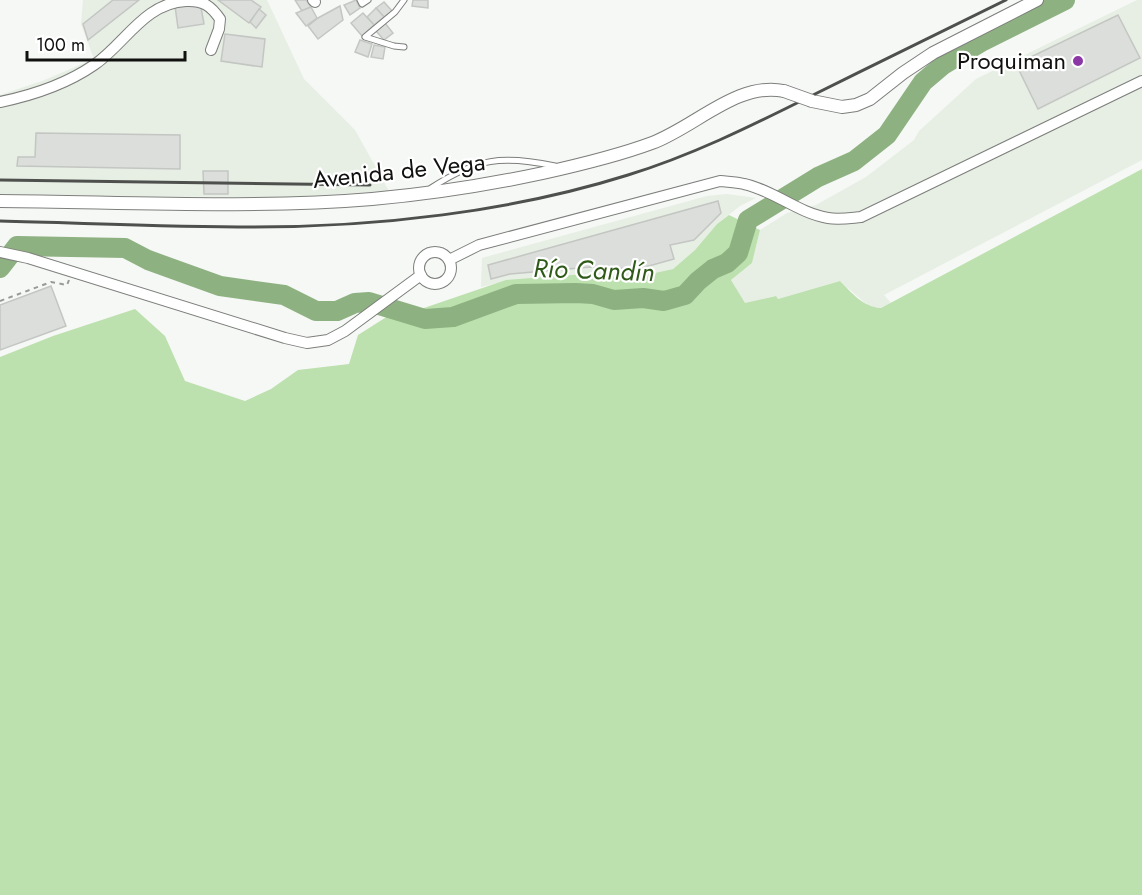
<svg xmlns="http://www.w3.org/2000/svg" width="1142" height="895" viewBox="0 0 1142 895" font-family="Jost,sans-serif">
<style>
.built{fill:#e7efe4}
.green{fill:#bde0af}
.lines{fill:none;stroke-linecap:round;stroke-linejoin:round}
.river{stroke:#8eb181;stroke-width:20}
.building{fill:#dbdeda;stroke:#c3c6c2;stroke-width:1.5}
.service-casing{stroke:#7d7f7c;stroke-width:7}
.minor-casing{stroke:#7d7f7c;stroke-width:12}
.tertiary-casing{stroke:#7d7f7c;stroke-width:14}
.path{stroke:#989a97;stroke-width:2;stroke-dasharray:4.5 4.5;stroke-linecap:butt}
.service{stroke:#fff;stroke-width:5}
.minor{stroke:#fff;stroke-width:10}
.tertiary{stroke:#fff;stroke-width:12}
.rail{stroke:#4e504d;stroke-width:3}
.tertiary-bridge-casing{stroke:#7d7f7c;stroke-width:14;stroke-linecap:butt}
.tertiary-bridge{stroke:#fff;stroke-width:12}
.poi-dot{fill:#8b38a6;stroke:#fff;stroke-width:2}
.labels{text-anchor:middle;stroke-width:4.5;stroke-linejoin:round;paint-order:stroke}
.poi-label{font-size:24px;fill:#10110f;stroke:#fff;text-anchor:end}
.street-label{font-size:24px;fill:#10110f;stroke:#fff}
.water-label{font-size:26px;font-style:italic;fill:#2e5917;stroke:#fff}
</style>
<rect width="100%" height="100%" fill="#f5f8f4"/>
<g class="built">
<path d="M83,0h184l37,79 51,51 34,61 -101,6 -288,-1v-101l42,-14 52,-22 -13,-35z"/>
<path d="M1137,0h5v160l-258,135 7,8 -10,5 -10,-1 -6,-4 -25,-22 -62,18 -3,-3 -30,8 -14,-24 21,-17 8,-33 27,-17 29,-8 50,-28 48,-37 5,-9 57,-52z"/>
<path d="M727,194l29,4 -16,8 -23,18 -22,26 -22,19 -32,7 -37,1 -18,-3 -38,4 -33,1 -34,8 1,-29 225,-62z"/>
</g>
<path class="green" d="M1142,169v726h-1142v-538l53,-21 82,-27 30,27 20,45 60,20 26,-12 27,-19 51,-6 9,-29 30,-19 33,-7 85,-29 80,-6 18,3 37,-1 32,-7 22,-19 22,-26 12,-9 31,15 -8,33 -21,17 14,23 31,-7 2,3 62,-18c12,12 23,26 41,27z"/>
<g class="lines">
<path class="river" d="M0,268l17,-22 108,2 23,12 72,26 64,9 32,16h21l18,-8 14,-1 56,17 28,-2 63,-23 60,-1 17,1 21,6 29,-2 21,3 21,-6 13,-14 15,-12 14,-6 11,-10 10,-33 70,-43 36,-16 33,-26 36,-53 20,-17 40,-24 82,-41"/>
</g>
<g class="building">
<path d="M113,0h26l-51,40 -5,-16z"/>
<path d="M218,0h33l10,7 -12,16z"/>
<path d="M295,0h11l5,7 -9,4z"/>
<path d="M356,0l4,8 -10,7 -6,-10z"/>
<path d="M413,0h15v8l-16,-2z"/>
<path d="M200,2l4,22 -26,4 -3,-22z"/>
<path d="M384,2l8,9 -8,6 -8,-9z"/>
<path d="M340,6l3,14 -25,19 -10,-13 10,-8z"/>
<path d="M311,7l6,11 -11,8 -10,-13z"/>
<path d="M376,8l8,9 -10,8 -7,-8z"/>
<path d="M259,9l7,6 -10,13 -6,-6z"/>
<path d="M363,13l11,12 -12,11 -11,-13z"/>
<path d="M1118,15l22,43 -102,51 -22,-45z"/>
<path d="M385,23l8,10 -9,7 -8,-9z"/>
<path d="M225,34l40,5 -3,28 -41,-6z"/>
<path d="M360,40l12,4 -4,13 -13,-5z"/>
<path d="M374,45l11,2 -2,12 -12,-2z"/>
<path d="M36,133l144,2v34l-163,-3 1,-9h17z"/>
<path d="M203,171h25v23h-24z"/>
<path d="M718,201l3,12 -27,27 -24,5 4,14 -36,10 -47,-2 -81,7 -19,5 -3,-14z"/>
<path d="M51,286l15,40 -66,24v-45z"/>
</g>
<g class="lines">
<defs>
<g id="service">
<path d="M360,0l2,4 6,-4"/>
<path d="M404,0l-9,12 -30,25 29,9 10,1"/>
<path d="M431,188c46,-30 71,-33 124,-22"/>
</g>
<g id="minor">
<path d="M313,0l2,2"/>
<path d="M0,102c34,-7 65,-17 94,-37 31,-21 50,-62 92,-64 17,-1 25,5 34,18l-1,10 -8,21"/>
<circle cx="435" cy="268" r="16"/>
<path d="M0,252l28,6 257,80 22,5 21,-3 17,-9 76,-56"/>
<path d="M449,260l30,-15 241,-64c8,1 16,1 24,3 29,6 54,29 84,34 11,2 22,0 33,-1l281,-136"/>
</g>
<g id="tertiary">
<path d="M812,101l30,6 14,-2 14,-6 33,-26 30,-20 104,-53"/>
<path d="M0,201c124,1 249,8 372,-2 57,-5 115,-14 171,-26 36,-8 74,-17 109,-30 43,-16 86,-62 132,-52"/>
</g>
</defs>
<use href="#service" class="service-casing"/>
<use href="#minor" class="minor-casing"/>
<use href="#tertiary" class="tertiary-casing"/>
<path class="path" d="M0,301l51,-19 16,3 2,-5"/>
<use href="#service" class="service"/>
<use href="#minor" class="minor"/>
<use href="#tertiary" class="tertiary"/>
<g class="rail">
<path d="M0,180l370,5"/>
<path d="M0,221c84,2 169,6 253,6 124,0 257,-15 375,-52 62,-19 121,-48 179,-77 66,-33 132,-65 199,-98"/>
</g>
<defs>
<path id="tertiary-bridge" d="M784,91l28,10"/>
</defs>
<use href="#tertiary-bridge" class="tertiary-bridge-casing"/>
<use href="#tertiary-bridge" class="tertiary-bridge"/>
</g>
<circle class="poi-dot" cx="1078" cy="61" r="6"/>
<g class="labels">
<g class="poi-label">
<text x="1066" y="69">Proquiman</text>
</g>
<g class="street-label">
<text transform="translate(399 171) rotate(-6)" y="8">Avenida de Vega</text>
</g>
<g class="water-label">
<text transform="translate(594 270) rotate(2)" y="9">Río Candín</text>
</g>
</g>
<path d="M27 51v9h158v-9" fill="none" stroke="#10110f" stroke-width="3"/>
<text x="36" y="51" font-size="18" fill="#10110f" stroke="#ffffff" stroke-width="4.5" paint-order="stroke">100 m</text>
</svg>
